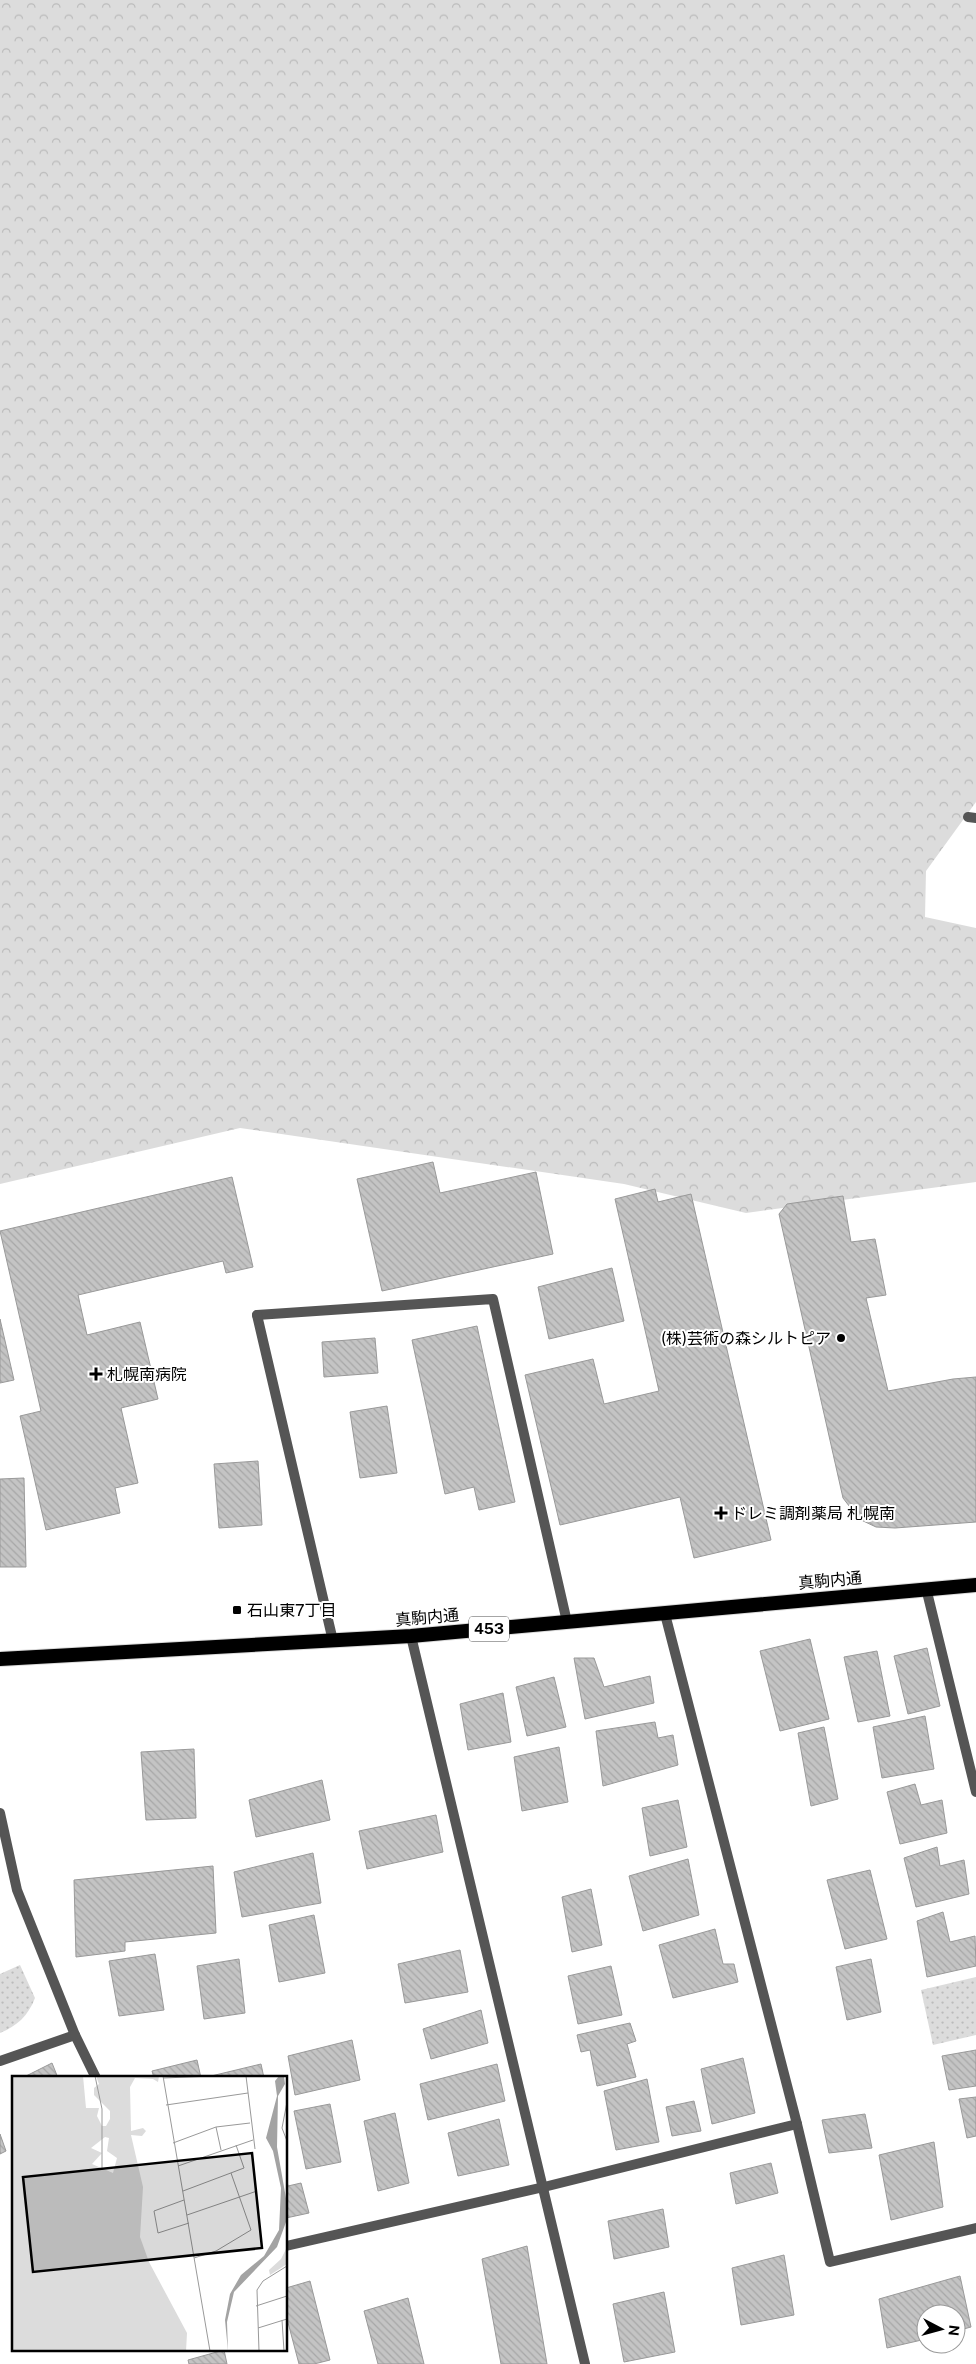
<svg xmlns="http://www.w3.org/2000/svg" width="976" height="2364" viewBox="0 0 976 2364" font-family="'Public Sans','Noto Sans JP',sans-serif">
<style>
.grass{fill:url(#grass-dots)}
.forest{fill:url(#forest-crowns)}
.building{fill:url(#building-back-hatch);stroke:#999}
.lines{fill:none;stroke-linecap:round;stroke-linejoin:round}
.trunk-casing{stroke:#dbdbdb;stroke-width:16}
.service{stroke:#555;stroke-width:10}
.minor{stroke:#555;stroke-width:10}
.trunk{stroke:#000;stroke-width:14}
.poi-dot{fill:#000;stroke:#fff;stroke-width:2}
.labels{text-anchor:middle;stroke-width:4;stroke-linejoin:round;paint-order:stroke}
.shield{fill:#fff;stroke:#4c4c4c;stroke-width:1}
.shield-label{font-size:15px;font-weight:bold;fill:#000}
.poi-label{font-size:16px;fill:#000;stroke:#fff;text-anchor:start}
.street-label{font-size:16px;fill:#000;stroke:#fff}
.inset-road{fill:none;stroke:#999;stroke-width:1}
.view{fill:#000;fill-opacity:0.15;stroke:#000;stroke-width:2.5}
.inset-edge{fill:none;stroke:#000;stroke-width:2.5}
</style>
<defs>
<pattern id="grass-dots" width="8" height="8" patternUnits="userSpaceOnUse" patternTransform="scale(1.25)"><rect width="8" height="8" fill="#dcdcdc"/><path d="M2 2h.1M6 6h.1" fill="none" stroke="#bbb" stroke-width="1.8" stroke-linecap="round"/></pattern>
<pattern id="forest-crowns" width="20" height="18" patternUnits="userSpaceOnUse" patternTransform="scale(1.25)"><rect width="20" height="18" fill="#dcdcdc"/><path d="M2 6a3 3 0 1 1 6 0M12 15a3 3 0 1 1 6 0" fill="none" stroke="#bbb"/></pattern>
<pattern id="building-back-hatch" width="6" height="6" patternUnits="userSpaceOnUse" patternTransform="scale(1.25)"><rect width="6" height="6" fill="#c4c4c4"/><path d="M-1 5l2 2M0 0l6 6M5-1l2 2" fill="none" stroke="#a7a7a7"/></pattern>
</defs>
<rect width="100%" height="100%" fill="#fff"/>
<g class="grass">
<path d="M20,1965l15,33c-7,18 -18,28 -35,35v-59z"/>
<path d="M976,1977v58l-43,10 -12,-55z"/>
</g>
<path class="forest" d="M0,0h976v802l-50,69 -1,46 51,11v254l-230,31 -122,-29 -384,-56 -240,56z"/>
<g class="building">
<path d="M433,1162l7,31 96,-21 17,82 -171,37 -25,-112z"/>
<path d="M232,1177l21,90 -27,6 -3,-12 -145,34 9,40 53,-13 18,77 -37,9 17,75 -23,5 5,25 -74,17 -26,-114 21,-5 -41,-180z"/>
<path d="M655,1189l3,13 33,-8 80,346 -77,18 -14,-61 -120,28 -35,-150 68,-16 11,45 55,-13 -44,-192z"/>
<path d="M843,1196l8,46 24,-3 11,56 -20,3 22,93 65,-12 23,-2v145l-81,6 -19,-1 -17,-8 -16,-21 -64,-284 8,-10z"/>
<path d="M612,1268l12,53 -75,18 -11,-52z"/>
<path d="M0,1319l14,61 -14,3z"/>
<path d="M477,1326l38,176 -36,8 -5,-23 -29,7 -33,-154z"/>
<path d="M375,1338l3,35 -54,4 -2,-35z"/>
<path d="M387,1406l10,67 -37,5 -10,-66z"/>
<path d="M258,1461l4,64 -43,3 -5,-64z"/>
<path d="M24,1478l2,89h-26v-88z"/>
<path d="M810,1639l19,80 -49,12 -20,-80z"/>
<path d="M927,1648l13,58 -32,8 -14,-58z"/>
<path d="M877,1651l13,65 -32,6 -14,-65z"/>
<path d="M574,1658h20l10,29 46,-11 4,27 -69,16z"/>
<path d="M554,1677l12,50 -39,9 -11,-49z"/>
<path d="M503,1693l8,49 -43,8 -8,-46z"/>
<path d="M925,1716l9,53 -52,9 -9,-51z"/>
<path d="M655,1722l3,16 15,-3 5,30 -75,21 -7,-55z"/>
<path d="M824,1727l14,72 -27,7 -13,-73z"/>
<path d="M559,1747l9,55 -46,9 -8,-54z"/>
<path d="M194,1749l2,69 -50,2 -5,-68z"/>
<path d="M322,1780l8,40 -74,17 -7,-37z"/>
<path d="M915,1784l6,21 21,-5 5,33 -47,11 -13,-52z"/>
<path d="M678,1800l9,47 -37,9 -8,-48z"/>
<path d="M436,1815l7,37 -76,17 -8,-38z"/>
<path d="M937,1847l3,19 24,-6 5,34 -53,13 -12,-49z"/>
<path d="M313,1853l8,50 -79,14 -8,-45z"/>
<path d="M688,1859l11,56 -56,16 -14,-55z"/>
<path d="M213,1866l3,67 -91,9v9l-49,6 -2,-77z"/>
<path d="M870,1870l17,69 -42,10 -18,-69z"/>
<path d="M591,1889l11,56 -30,7 -10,-55z"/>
<path d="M943,1912l7,30 25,-6 1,30 -49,11 -10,-56z"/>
<path d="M314,1915l11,58 -46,9 -10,-57z"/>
<path d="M715,1929l8,35h11l4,18 -65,16 -14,-53z"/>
<path d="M460,1950l8,42 -63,11 -7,-39z"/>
<path d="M155,1954l9,56 -45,6 -10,-55z"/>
<path d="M239,1959l6,54 -41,6 -7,-53z"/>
<path d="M871,1959l10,53 -34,8 -11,-53z"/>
<path d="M611,1966l11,49 -44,9 -10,-48z"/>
<path d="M481,2010l7,33 -57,16 -8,-30z"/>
<path d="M630,2023l6,18 -9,3 9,33 -39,9 -7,-36 -9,2 -4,-17z"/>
<path d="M352,2040l8,40 -65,15 -7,-39z"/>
<path d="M976,2050v36l-27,4 -7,-34z"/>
<path d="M743,2058l12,55 -43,11 -11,-55z"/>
<path d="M197,2060l4,18h-47l-2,-7z"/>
<path d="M52,2063l6,15h-34v-1z"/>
<path d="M261,2064l3,14 -57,-1z"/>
<path d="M497,2064l8,37 -77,19 -8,-36z"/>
<path d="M647,2079l12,63 -43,8 -12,-59z"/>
<path d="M976,2097v39l-9,2 -8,-39z"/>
<path d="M694,2101l7,30 -29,5 -6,-29z"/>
<path d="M330,2104l11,58 -35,7 -12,-58z"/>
<path d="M395,2113l14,70 -31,8 -14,-70z"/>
<path d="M865,2114l7,34 -43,5 -7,-33z"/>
<path d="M499,2119l10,46 -51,11 -10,-43z"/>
<path d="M0,2134l6,17 -6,3z"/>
<path d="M934,2142l9,65 -52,13 -12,-65z"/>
<path d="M771,2163l7,30 -42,11 -6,-31z"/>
<path d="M286,2176l2,10 13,-3 8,30 -23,5z"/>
<path d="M663,2209l6,38 -55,12 -6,-38z"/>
<path d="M527,2246l20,118h-46l-19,-105z"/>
<path d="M784,2255l10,60 -53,10 -9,-57z"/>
<path d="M960,2276l11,51 -15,4v-17h-30v25l-39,9 -8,-49z"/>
<path d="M310,2281l20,79 -16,4h-15l-13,-49v-27z"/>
<path d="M664,2292l11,60 -51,10 -11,-58z"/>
<path d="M408,2298l16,66h-46l-14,-53z"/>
<path d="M224,2350l3,14h-38l-1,-4z"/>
</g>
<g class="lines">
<defs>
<path id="trunk" d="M0,1659l411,-23 565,-51"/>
</defs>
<use href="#trunk" class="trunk-casing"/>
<path class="service" d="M257,1315l236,-16 74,323"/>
<g class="minor">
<path d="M968,817l8,1"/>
<path d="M257,1315l76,326"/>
<path d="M926,1588l50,204"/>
<path d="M665,1614l132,510 33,138 146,-34"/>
<path d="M411,1636l174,728"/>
<path d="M0,1813l17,77 58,145 21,43"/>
<path d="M0,2061l75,-26"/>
<path d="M286,2246l258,-59 253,-63"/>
</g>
<use href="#trunk" class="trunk"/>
</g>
<g class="poi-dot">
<circle cx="841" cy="1338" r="5"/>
<path d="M93.5 1366.5h5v5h5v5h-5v5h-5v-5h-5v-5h5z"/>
<path d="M718.5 1505.5h5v5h5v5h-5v5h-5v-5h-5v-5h5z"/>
<rect x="232" y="1605" width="10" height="10" rx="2.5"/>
</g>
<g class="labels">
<rect class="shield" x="469" y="1616.5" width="40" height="25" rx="4"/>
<g class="shield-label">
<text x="489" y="1634">453</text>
</g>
<g class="poi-label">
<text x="831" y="1344" text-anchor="end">(株)芸術の森シルトピア</text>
<text x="107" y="1380">札幌南病院</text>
<text x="731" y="1519">ドレミ調剤薬局 札幌南</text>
<text x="247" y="1616">石山東7丁目</text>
</g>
<g class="street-label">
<text transform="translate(830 1580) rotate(-5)" y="6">真駒内通</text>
<text transform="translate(427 1617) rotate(-5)" y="6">真駒内通</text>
</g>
</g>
<g transform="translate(12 2076)">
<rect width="275" height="275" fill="#fff"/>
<path d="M275,171v17l-17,11 -1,-5 12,-11z" fill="#dcdcdc"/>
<path d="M0,0h71l3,32h13l-2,8 5,10h4l4,-7v-8l-16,-16v-7l5,-4 -3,-8h63l-1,6 -5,-3 -18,-1 -5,9 1,44 12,-3 3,3 -4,5 -11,-1 12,52 -3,50 9,25 38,71 -1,18h-174zM93,61l4,1 -2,13 10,7 -4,15 -21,-9 10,-11 -11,-5z" fill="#dcdcdc" fill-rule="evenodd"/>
<path d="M267,0h5l1,8 -7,12 -1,51 10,57 -1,18 -9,25 -43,45 -7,30 1,29 -3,-31 5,-26 11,-19 23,-19 15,-26 2,-42 -8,-37 -7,-13 11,-42 -2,-15z" fill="#a3a3a3"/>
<path class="inset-road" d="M83,0l7,33v61M151,0l47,275M234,0l9,73M151,2l50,-2M275,26l-5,26 5,13M154,29l82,-12M204,51l5,23M161,67l43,-16 34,-4M166,90l75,-26M171,115l61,-23 -8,-23M172,124l-30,11 4,22 31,-10M175,139l70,-24M182,182l22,-7 35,-21 -20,-57M244,230l31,-10M270,244l2,31M246,252l29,-9M247,275l-2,-61 6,-9 24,-15"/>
<path class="view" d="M240,77l10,95 -229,24 -10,-95z"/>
<rect width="275" height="275" class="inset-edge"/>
</g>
<g transform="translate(941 2329) rotate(96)"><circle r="24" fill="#ffffff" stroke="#999999"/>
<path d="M0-4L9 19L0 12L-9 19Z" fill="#000000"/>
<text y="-8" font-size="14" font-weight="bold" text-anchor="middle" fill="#000000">N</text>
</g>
</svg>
